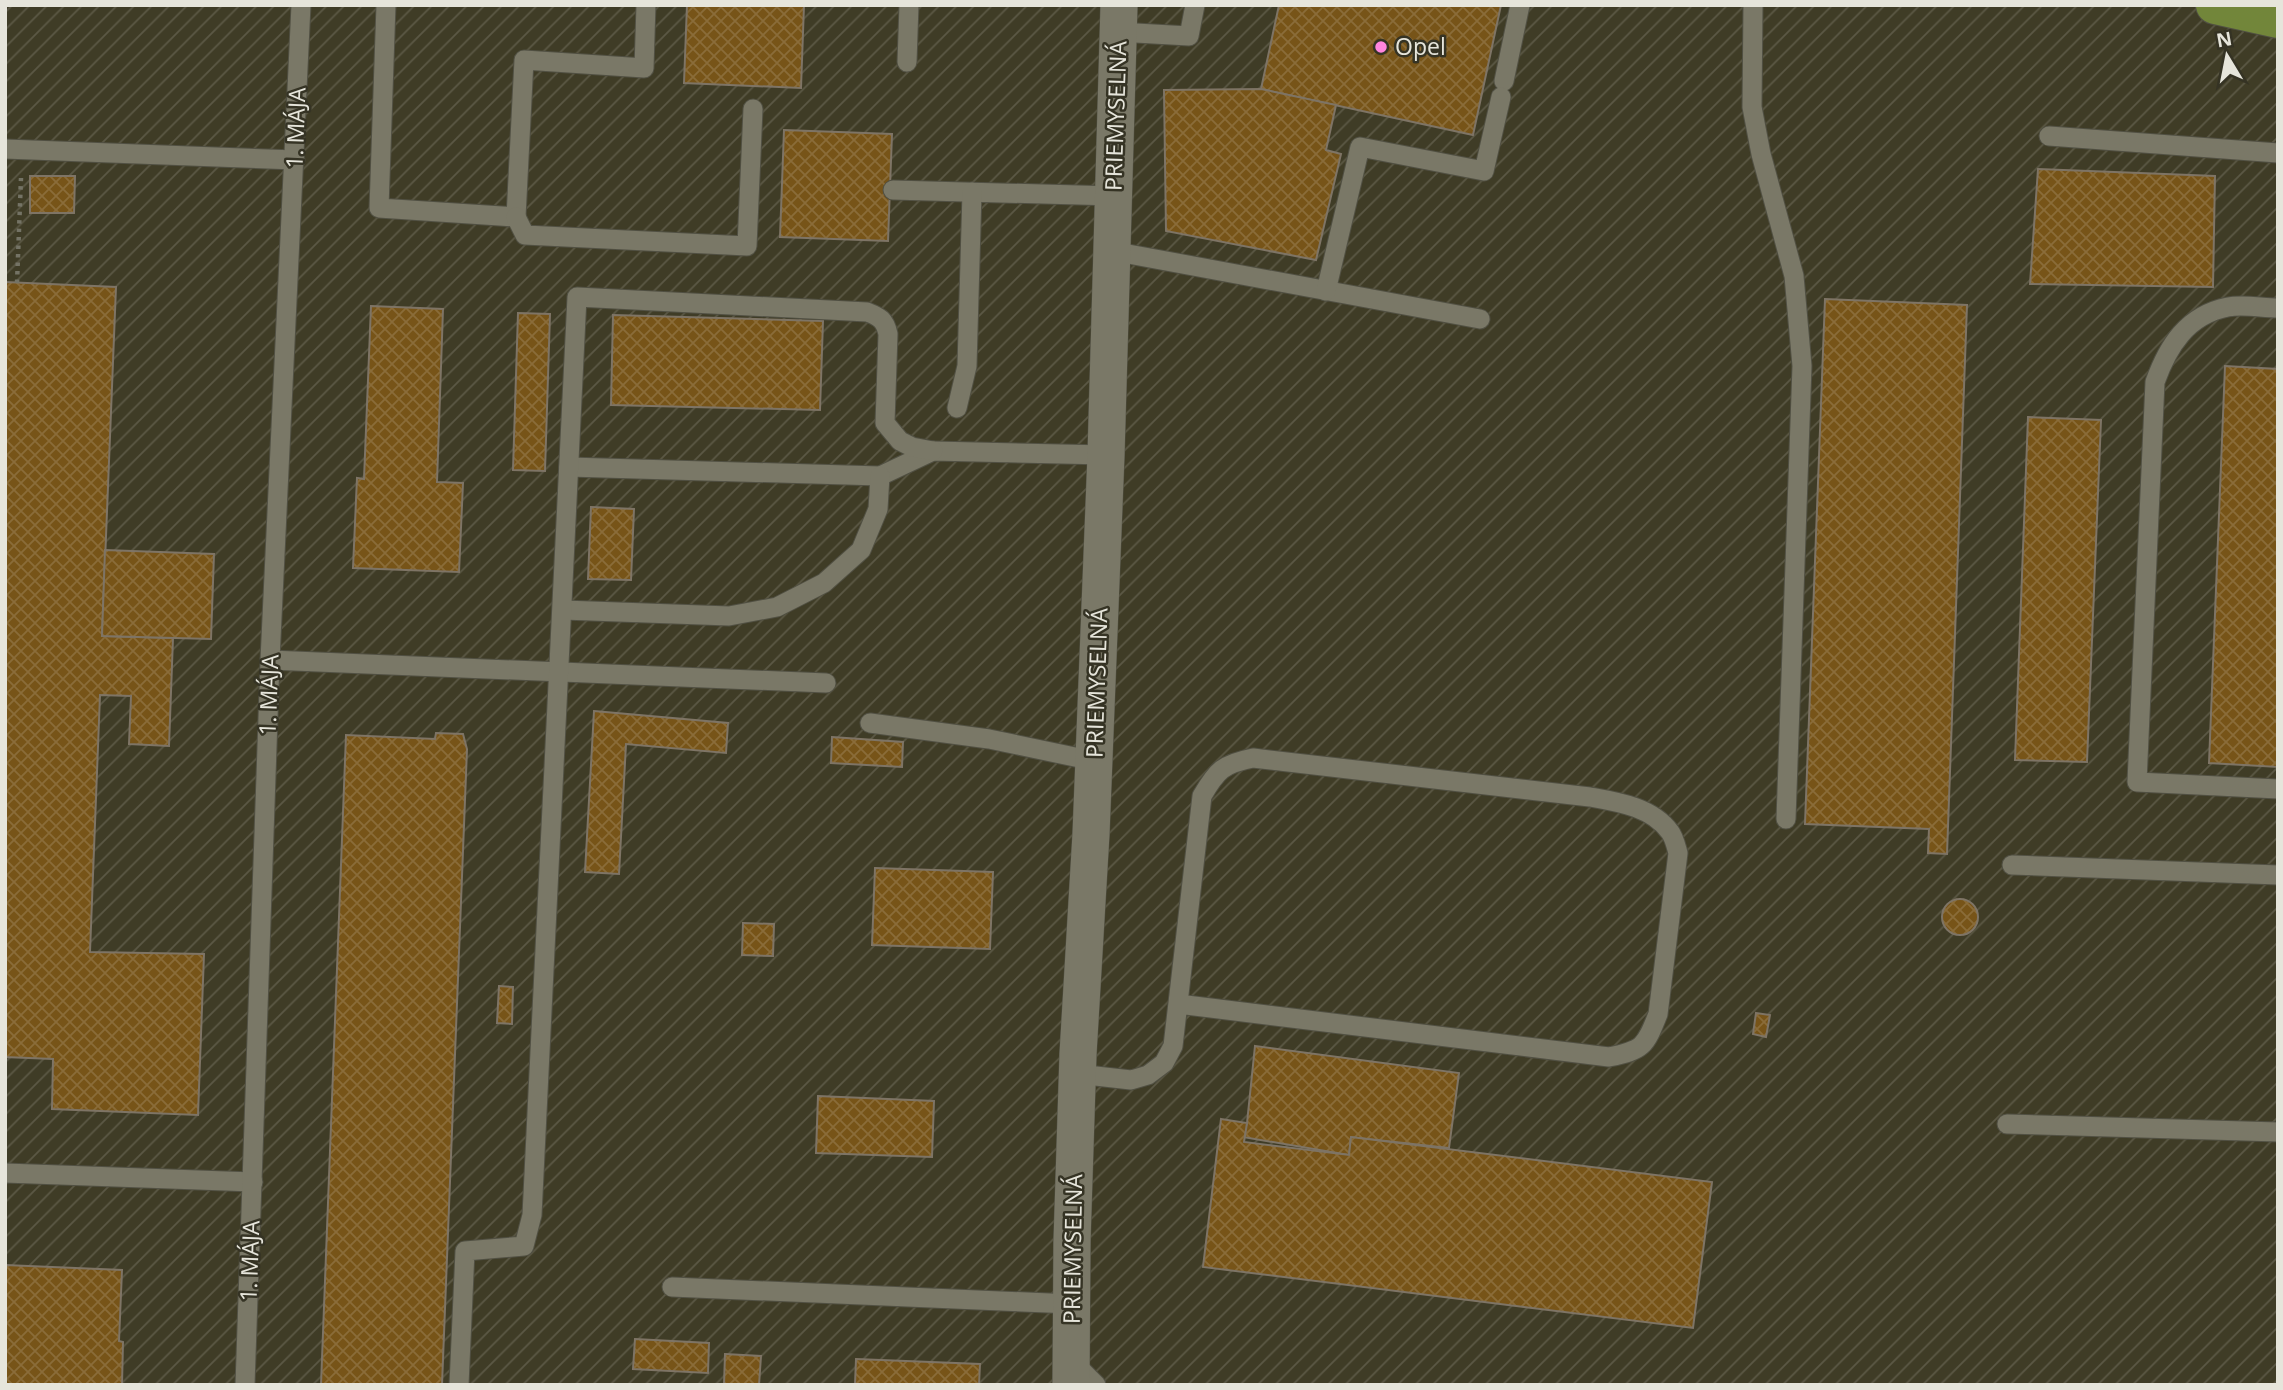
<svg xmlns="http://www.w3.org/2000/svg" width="2283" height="1390" viewBox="0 0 2283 1390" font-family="'Open Sans',sans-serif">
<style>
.industrial{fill:url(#industrial-furrows)}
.building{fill:url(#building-cross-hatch);stroke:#7e7465;stroke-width:2}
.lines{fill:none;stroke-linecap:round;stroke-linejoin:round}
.lane-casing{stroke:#515043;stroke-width:21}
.street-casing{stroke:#515043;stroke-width:38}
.primary-casing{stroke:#515043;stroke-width:40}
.path{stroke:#747365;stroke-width:4.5;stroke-dasharray:3.5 5;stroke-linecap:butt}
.lane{stroke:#7a7867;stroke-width:19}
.street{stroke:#7a7867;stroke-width:37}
.primary{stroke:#72863a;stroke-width:38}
.poi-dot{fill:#ff85df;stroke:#353324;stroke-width:2.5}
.labels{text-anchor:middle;stroke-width:5;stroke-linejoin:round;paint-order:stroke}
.poi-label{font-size:23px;fill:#e6e5db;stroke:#353324;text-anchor:start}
.street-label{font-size:23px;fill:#e6e5db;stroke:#353324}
</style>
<defs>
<pattern id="industrial-furrows" width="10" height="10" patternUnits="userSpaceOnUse" patternTransform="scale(1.75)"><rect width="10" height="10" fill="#3f3c26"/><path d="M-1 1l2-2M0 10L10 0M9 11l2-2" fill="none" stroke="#5b5845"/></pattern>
<pattern id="building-cross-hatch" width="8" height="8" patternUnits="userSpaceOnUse" patternTransform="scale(1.75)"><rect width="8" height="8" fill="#775418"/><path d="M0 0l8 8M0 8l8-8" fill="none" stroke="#8a6c39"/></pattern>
</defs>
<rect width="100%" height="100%" fill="#353324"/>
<rect class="industrial" x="5" y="5" width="2273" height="1380"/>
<g class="building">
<path d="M687,5h117l-3,83 -117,-5z"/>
<path d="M1279,5h222l-28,130 -212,-46z"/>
<path d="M1261,89l75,16 -10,45 15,4 -25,106 -150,-29 -2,-141z"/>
<path d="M784,130l108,4 -4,107 -108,-4z"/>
<path d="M2038,169l177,7 -2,111 -183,-3z"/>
<path d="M30,176h45l-1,37h-44z"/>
<path d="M5,282l111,5 -14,349 71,2 -4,108 -40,-2 2,-48 -31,-1 -10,257 114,2 -6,161 -146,-6 1,-50 -48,-2z"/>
<path d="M1825,299l142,6 -20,549 -19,-1 1,-24 -124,-5z"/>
<path d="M371,306l72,3 -6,173 26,1 -4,89 -106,-4 4,-90 7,1z"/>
<path d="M518,313l32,1 -5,157 -32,-1z"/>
<path d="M613,315l210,6 -3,89 -209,-5z"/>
<path d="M2225,366l53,3v398l-69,-4z"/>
<path d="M2028,417l73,3 -14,342 -72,-2z"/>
<path d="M591,507l43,2 -3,71 -43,-1z"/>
<path d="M105,550l109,4 -3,85 -109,-3z"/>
<path d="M594,711l134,12 -2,30 -100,-9 -7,130 -34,-2z"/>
<path d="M436,733l27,1 4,15 -25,636h-121l25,-650 89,4z"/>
<path d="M832,737l71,5 -1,25 -71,-4z"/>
<path d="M875,868l118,4 -3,77 -118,-4z"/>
<circle cx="1960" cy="917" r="18"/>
<path d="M743,923l31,1 -1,32 -31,-1z"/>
<path d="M499,986l14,1 -1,37 -15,-1z"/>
<path d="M1756,1013l14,2 -4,22 -13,-3z"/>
<path d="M1255,1046l204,27 -10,75 -98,-11 -2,18 -106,-18 4,-14z"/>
<path d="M818,1096l116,5 -2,56 -116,-4z"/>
<path d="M1221,1119l26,4 -3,19 105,13 2,-18 361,45 -19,146 -490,-61z"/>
<path d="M5,1265l117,5 -3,71 4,1 -1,43h-117z"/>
<path d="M635,1339l74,4 -1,30 -75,-4z"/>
<path d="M725,1354l36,2 -2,29h-35z"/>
<path d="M856,1359l124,5 -1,21h-124z"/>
</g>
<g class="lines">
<defs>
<g id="lane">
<path d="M386,5l-7,203 137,9 8,-157 120,8 2,-63"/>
<path d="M1753,5l-1,102 9,47 33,122 8,90 -16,453"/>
<path d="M1118,32l71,4 6,-31"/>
<path d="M907,62l2,-57"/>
<path d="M1504,81l16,-76"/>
<path d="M2049,136l229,17"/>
<path d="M5,149l290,11"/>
<path d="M893,190l221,6"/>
<path d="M516,217l9,18 222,11 6,-137"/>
<path d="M1112,251l368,68"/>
<path d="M1326,291l34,-144 124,24 17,-74"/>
<path d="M2278,308c-16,0 -35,-4 -50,-1 -41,8 -60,39 -73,75l-18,400 141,7"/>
<path d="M957,408l10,-42 5,-174"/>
<path d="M569,467l311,9 53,-25 173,4"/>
<path d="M563,610l166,6 48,-9 47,-24 37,-33 17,-41 2,-33"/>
<path d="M270,660l556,23"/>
<path d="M870,723l119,16 105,22"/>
<path d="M2012,865l266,10"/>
<path d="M1078,1074l53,6 17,-5 16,-12 9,-17 29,-250c15,-26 21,-32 51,-38l337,39c28,5 62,10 80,35 4,5 6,14 8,21l-20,161c-13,33 -15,36 -49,43l-431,-53"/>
<path d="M2007,1124l271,8"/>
<path d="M5,1173l248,9"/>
<path d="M672,1287l400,17"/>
<path d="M1072,1361l24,24"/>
<path d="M245,1385l25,-725 31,-655"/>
<path d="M459,1385l6,-134 59,-5 8,-31 45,-918 290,15c13,5 18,8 21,22l-3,89 15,18 12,6 21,4"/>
</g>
<path id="street" d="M1071,1385l1,-144 6,-187 13,-220 15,-379 13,-450"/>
<path id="primary" d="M2215,5l63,14"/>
</defs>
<use href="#lane" class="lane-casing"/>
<use href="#street" class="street-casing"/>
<use href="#primary" class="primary-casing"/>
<path class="path" d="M17,283l4,-105"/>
<use href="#lane" class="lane"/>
<use href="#street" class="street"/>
<use href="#primary" class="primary"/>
</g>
<circle class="poi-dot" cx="1381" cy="47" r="7"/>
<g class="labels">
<g class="poi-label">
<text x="1395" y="55">Opel</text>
</g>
<g class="street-label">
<text transform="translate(1116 116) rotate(-88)" y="8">PRIEMYSELNÁ</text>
<text transform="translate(296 128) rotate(-88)" y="8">1. MÁJA</text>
<text transform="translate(1097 683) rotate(-88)" y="8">PRIEMYSELNÁ</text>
<text transform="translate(269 695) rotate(-88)" y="8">1. MÁJA</text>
<text transform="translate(1073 1249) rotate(-89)" y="8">PRIEMYSELNÁ</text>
<text transform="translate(250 1261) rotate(-88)" y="8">1. MÁJA</text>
</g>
</g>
<rect width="2283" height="1390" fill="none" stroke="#e6e5db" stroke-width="14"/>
<g transform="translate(2227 56) rotate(350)" stroke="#353324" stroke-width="5" paint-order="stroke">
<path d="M0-5L12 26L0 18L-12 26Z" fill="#e6e5db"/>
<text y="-10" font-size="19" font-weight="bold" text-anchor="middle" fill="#e6e5db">N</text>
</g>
</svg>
